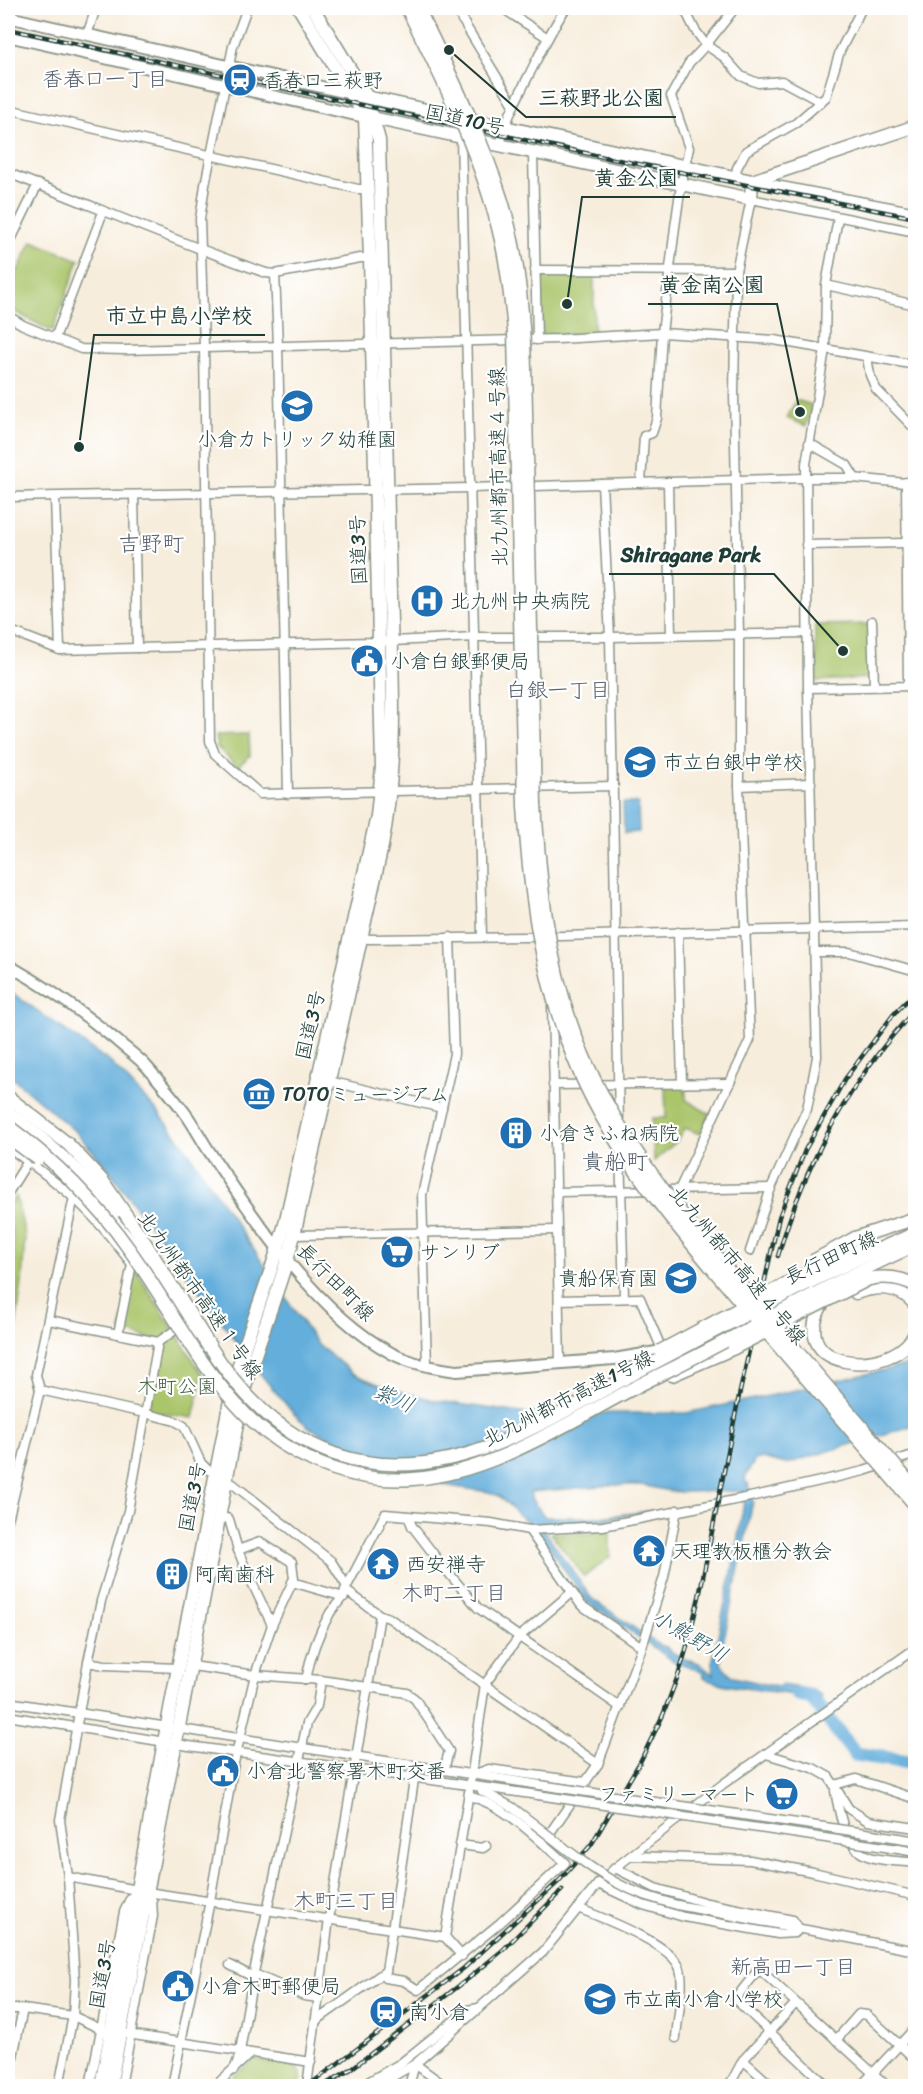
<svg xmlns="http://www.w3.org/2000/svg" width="923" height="2094" viewBox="0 0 923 2094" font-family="Sriracha,'Klee One',sans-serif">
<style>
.green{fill:#aac56b;stroke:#648150;stroke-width:1.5}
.water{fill:#63aedb;stroke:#417688;stroke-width:1.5;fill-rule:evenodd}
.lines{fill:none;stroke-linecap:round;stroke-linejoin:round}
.river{stroke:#63aedb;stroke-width:15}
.minor-casing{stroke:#8b9588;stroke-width:11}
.major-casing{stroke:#8b9588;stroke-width:14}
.highway-casing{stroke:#8b9588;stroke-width:15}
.minor{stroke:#fff;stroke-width:8}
.major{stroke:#fff;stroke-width:10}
.highway{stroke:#fff;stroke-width:12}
.rail-casing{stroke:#1f3d34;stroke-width:4.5}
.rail{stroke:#fff;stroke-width:2;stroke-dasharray:7;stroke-linecap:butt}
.minor-bridge-casing{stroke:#8b9588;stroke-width:11;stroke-linecap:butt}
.highway-bridge-casing{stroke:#8b9588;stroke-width:15;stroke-linecap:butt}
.minor-bridge{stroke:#fff;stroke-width:8}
.highway-bridge{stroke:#fff;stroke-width:12}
.labels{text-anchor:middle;stroke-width:4.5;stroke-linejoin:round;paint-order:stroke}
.poi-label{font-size:20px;fill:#1f3d34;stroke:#fff;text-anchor:start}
.street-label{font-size:20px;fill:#1f3d34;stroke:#fff}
.park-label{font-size:20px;fill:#425f42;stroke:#fff}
.neighbourhood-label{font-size:21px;fill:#56606c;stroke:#fff}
.water-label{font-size:21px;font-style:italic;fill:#335f66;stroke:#fff}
.quarter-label{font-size:22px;fill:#56606c;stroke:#fff}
.leader{fill:none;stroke:#1f3d34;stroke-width:2}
.callout-dot{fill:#1f3d34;stroke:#fff;stroke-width:2}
.callout-label{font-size:21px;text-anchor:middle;font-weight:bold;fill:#1f3d34;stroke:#fff;stroke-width:4.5;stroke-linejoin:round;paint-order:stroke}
</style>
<rect width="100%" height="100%" fill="#fff"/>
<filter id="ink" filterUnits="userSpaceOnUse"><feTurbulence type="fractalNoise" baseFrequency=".0167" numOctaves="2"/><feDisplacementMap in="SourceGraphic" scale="12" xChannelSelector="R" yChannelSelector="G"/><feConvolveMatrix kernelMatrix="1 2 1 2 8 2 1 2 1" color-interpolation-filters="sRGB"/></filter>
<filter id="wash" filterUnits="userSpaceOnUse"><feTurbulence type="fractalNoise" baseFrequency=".008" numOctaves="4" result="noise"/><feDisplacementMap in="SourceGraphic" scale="24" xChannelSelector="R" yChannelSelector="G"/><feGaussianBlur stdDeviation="1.35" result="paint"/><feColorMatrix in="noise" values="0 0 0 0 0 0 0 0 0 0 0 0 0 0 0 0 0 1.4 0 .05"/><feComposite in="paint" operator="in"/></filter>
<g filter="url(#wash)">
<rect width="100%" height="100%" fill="#f7eddc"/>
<g class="green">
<path d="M32,241l47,19 -26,70h-4l-41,-22v-17z"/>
<path d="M540,273l54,1v60l-53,1z"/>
<path d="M796,400l16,5 -6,21 -19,-8z"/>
<path d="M871,624l1,54 -56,3 -1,-56z"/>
<path d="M249,735l1,21 -13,11 -20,-20 -2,-11z"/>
<path d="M686,1086v14l24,14 -10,20 -15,-6 -9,14 -22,19 -2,-43h14l-1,-31z"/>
<path d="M16,1196l9,39 -3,47 -14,102v-91l5,-51 -5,-35z"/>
<path d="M134,1268l69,107 -10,43 -45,-7 16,-68 -43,-13z"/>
<path d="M610,1530v27l-26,20 -33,-44 35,1z"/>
<path d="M255,2059l38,5 8,9v7l-7,6h-73z"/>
</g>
<g class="water">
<path d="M623,803h15l1,29 -15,1z"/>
<path d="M8,990l102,72 49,51 24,31 134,200 37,30 36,15 48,12 83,12h165l92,-19 137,-31v62l-129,39 -24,-6 -7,2 -9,15 -1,7 3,1 5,18 -31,147 -1,16 12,13 45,10 3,-2 32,5 9,7 -7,6c-7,-3 -10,-6 -17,-7 -31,-7 -65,-6 -95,-18v-5l-9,-5 -20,-7 -87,-59 -47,-68 -41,-38 -10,-4 -40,-6 -103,-39 -36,-19 -15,-13 -33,-39 -154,-207 -31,-36 -69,-59zM613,1485h28l34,7 68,-1 1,11 -12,70 -20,91 2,13 -15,-13 -17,-5 -15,-9v-2l-8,-2 -68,-47 -51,-74 59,-3 52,-10 -51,6h-55l-13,-17 -2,-8z"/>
</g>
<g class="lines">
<path class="river" d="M798,1694l13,3 44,57 61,9"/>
</g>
</g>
<g filter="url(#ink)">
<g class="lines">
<defs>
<g id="minor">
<path d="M247,8l-14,38 -28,139 -5,34 4,128 6,394 5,13 45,40 354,-8"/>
<path d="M455,8l59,97"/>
<path d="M502,8l46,30"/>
<path d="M684,8l11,22 11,15 19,13 16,18 17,7 24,-2 39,21"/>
<path d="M462,20l5,-12"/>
<path d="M87,35l9,-27"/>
<path d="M8,109l350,80h10"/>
<path d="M461,138l21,798"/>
<path d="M500,146c5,-26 18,-49 30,-73 11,-22 22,-45 36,-65"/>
<path d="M533,153l4,187"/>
<path d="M8,173c86,33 171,70 258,100l9,1 85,-16h15"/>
<path d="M735,178l2,-10 9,-17 50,-28 30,-26 14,-46 22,-43"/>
<path d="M755,181l161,31"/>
<path d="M8,246l30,-62"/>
<path d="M535,270l201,1"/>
<path d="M275,274l3,71 10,449"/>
<path d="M826,285l90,20"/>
<path d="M8,316l15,9 58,24 44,1 434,-11 103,-6 112,7 142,25"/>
<path d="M55,338l48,-126"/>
<path d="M867,357l3,18 6,14 40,41"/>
<path d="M809,443l38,22 8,13"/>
<path d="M668,482l3,154"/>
<path d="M906,482l2,204"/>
<path d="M641,483l3,-47 8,-3 5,-15 5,-85 13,-106 6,-42 8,-37 -18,-52 18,-33 17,-18 29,-37"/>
<path d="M602,484l8,153 9,487"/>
<path d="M134,495l3,153"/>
<path d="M8,497l463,-9 334,-10h48l63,6"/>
<path d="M55,497l5,153"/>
<path d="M806,545l100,-2"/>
<path d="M872,621l2,65"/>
<path d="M8,630l52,20 312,-8 103,-5h135l198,-4"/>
<path d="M808,688l108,-2"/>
<path d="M739,786l72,-3"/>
<path d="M678,932l4,151"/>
<path d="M357,936l12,3 158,-2 389,-11"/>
<path d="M815,952h34l67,19"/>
<path d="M552,1005l8,358"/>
<path d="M329,1081l113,27"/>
<path d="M553,1085l177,-2"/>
<path d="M8,1147c22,16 45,32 66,51 22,20 40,43 58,66"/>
<path d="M620,1149l4,149"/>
<path d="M679,1190l71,-150 -11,-254v-151l-5,-241 2,-123 15,-72 165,33"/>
<path d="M557,1192l214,-4"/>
<path d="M8,1193l20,-32"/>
<path d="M96,1198l41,48 96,144"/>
<path d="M294,1235l263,-5"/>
<path d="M750,1251l21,-63 36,-79 10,-52 -9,-369 -2,-224 19,-115 1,-64 12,-67"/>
<path d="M559,1300l81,-2 23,54"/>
<path d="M49,1320l109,22 -30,169 -27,90 -13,61 -28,158 8,57 7,103 -2,36 -14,70"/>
<path d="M118,1334l14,-70 3,-2"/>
<path d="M158,1342l26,-18"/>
<path d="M427,1366l-5,-171 32,-141 -4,-117"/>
<path d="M40,1390l104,23 31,8 9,5 17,37 6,6 26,15 98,77 15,24"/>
<path d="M408,1516l4,10 30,39 36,43 142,99"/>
<path d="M8,1520l32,-130 -4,-15 41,-192"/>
<path d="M529,1530l52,75 61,42"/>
<path d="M238,1550l22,-8 32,20 2,17 -22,46"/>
<path d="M292,1582l52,15"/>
<path d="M88,1662l16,3 74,3"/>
<path d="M192,1666l63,9 66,5 86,13 8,6 34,52 -5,19"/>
<path d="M306,1680c4,-23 12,-46 24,-67 5,-8 13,-13 15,-23"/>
<path d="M8,1702l532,83"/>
<path d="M8,1716l181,30 349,49"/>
<path d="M766,1754l47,14 16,9 20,32 19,12 48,7"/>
<path d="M598,1764l-209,-146 -9,-3 -35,-25 40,-76 106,9 38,7 74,-4 147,-29 114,-26 52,-17"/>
<path d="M416,1766l-31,212 19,3 14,9 82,-67 65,-60c-29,-25 -58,-57 -96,-67"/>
<path d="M475,1774l14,-5 97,13"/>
<path d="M471,1779l14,-95 34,-47 52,-44"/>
<path d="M834,1785l22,-6 60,20"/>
<path d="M482,1791l30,16 22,17"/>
<path d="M835,1791c4,19 8,48 25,61 11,9 41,9 56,11"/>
<path d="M899,1838l17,3"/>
<path d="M545,1840l53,-76 44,-117 22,-70 13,-67"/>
<path d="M460,1845l23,3 3,-2"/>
<path d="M898,1849l18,3"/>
<path d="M632,1856l118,4 63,12 103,24"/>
<path d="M68,1877l79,15 298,45 17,19"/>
<path d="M598,1884l45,21 41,12 94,17 17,-1 4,-4 -6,-9 -86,-17 -52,-15 -40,-20"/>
<path d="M677,1905l239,46"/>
<path d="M578,1908c24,10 95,36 102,61 5,16 -3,51 -4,69"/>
<path d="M445,1937l24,-145"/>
<path d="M230,1965l23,12"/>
<path d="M254,1974l50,22 15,2"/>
<path d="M8,2009h15l50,7 32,15"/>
<path d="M317,2020l69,-49"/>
<path d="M127,2034l184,28"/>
<path d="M836,2040l23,-26 8,1 49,45"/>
<path d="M743,2060l29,26"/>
<path d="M234,2070l5,-13 14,-80 54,-254 10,-17 4,-26"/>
<path d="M8,2080l15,-71"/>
<path d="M90,2086l34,-174 5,-11 6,-8"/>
<path d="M121,2086l32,-170 -1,-16 -5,-8"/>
<path d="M172,2086l38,-185 24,-138 21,-88 17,-50 -26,-55 -8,-20 -9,-31 -9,-3"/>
<path d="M215,2086l36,-33"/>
<path d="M307,2086l22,-167 51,-304"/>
<path d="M361,2086l40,-23 66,-53 12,-2"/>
<path d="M376,2086l39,-22 128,-112 55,-68 17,-16 108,-84 193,-136"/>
<path d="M409,2086l6,-22 30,22"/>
<path d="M729,2086l14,-26 53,-57"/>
<path d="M827,2086l-92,-87 24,-30 128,117"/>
<path d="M861,2086l55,-59"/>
</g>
<g id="major">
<path d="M8,17l345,77"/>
<path d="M8,36l357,81"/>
<path d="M8,965c39,22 73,46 108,75 10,9 22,17 31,27 13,15 26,30 38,46 9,12 16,26 24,38 46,69 108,162 182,202 21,11 43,15 66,18l157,-12 54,-9"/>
</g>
<g id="highway">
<path d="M362,96l390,85 164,-55"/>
<path d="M368,117l383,82 1,-18"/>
<path d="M8,1097l60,47 34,36 40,58 69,110"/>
<path d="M8,1112c39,29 75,62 108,99"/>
<path d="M855,1238l61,-20"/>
<path d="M856,1293c23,-8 45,-8 60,13"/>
<path d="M826,1298c-49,74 70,83 90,33"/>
<path d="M672,1375l62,-27"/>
<path d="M897,1468l19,22"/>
<path d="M885,1470l31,36"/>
<path d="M101,2086l69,-377 62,-319c14,-57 38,-110 53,-166l92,-408 5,-49 -12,-509 -5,-141 -66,-109"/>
<path d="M110,2086l132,-688c14,-55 38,-107 52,-163l88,-389c18,-95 9,-193 7,-289 -3,-139 -6,-278 -10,-417l-12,-43 -54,-89"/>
</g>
</defs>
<use href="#minor" class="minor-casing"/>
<use href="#major" class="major-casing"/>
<use href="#highway" class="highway-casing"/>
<use href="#minor" class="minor"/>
<use href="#major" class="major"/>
<use href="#highway" class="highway"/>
<defs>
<g id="rail">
<path d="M8,29l605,130 303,59"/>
<path d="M778,1256c26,-91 73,-178 138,-247"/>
<path d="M308,2086l156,-118 94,-86 33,-37 49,-83 23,-47 16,-42 7,-23 13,-53 40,-201 40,-179 26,-67 40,-71 48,-64 23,-24"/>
<path d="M323,2086l28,-17 118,-91 34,-28 59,-60"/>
</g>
</defs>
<use href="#rail" class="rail-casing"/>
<use href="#rail" class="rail"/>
<defs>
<g id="minor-bridge">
<path d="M540,1785l359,53"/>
<path d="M538,1795l360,54"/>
<path d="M534,1824c26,20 52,42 81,58 20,11 41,17 62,23"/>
</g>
<g id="highway-bridge">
<path d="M407,8c37,74 76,151 94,232 7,30 10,61 13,91l10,475c6,94 18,179 55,265 37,86 101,160 161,230 49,57 97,113 145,169"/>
<path d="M418,8c30,62 63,126 84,193 17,54 21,111 23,167l10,436c5,77 12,154 39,228 37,102 112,189 181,270 48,56 95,111 142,166"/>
<path d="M8,1126c46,34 88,76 121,123 36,50 64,107 105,153 45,51 110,82 179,77 78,-6 149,-53 217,-89 35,-18 70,-35 105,-54 60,-32 118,-63 181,-91"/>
<path d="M8,1137l30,22"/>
<path d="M813,1261l42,-23"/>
<path d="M211,1348c69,108 167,144 288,95 51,-21 100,-51 149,-77 88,-46 176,-94 268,-133"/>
<path d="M734,1348l135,-69c17,-3 32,-2 47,7"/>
<path d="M660,1351l165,-88 44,-17"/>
</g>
</defs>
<use href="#minor-bridge" class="minor-bridge-casing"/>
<use href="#highway-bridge" class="highway-bridge-casing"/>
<use href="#minor-bridge" class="minor-bridge"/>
<use href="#highway-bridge" class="highway-bridge"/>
</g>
</g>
<defs>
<symbol id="station-disc" viewBox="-11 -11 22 22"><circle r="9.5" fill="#1f6fb2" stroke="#fff"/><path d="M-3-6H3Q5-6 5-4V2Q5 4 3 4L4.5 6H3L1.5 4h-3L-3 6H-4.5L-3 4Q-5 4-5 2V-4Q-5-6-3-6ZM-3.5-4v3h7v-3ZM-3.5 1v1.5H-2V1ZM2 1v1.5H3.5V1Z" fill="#fff"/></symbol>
<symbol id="school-disc" viewBox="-11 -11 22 22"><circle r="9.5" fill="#1f6fb2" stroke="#fff"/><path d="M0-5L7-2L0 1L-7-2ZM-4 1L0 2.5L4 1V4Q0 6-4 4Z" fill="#fff"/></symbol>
<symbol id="hospital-disc" viewBox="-11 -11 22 22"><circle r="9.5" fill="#1f6fb2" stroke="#fff"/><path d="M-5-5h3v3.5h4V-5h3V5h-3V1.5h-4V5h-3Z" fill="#fff"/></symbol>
<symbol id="civic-disc" viewBox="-11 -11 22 22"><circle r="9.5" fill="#1f6fb2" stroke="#fff"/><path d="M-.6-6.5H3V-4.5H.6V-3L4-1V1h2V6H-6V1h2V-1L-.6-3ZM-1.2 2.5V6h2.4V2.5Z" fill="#fff"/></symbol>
<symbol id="museum-disc" viewBox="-11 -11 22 22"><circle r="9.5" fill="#1f6fb2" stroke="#fff"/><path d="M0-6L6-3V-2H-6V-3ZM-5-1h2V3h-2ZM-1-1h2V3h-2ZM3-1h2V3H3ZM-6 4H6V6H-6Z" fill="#fff"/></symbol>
<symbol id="building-disc" viewBox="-11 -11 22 22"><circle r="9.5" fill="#1f6fb2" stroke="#fff"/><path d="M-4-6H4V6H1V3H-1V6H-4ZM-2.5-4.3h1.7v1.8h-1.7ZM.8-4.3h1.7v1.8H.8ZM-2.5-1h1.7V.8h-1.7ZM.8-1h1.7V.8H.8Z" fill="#fff"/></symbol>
<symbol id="supermarket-disc" viewBox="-11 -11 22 22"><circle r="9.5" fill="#1f6fb2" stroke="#fff"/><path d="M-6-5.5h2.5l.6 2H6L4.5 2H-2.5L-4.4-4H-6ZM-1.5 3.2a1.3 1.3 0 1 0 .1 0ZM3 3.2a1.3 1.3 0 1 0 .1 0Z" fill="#fff"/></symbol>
<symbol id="temple-disc" viewBox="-11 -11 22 22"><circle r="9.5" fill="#1f6fb2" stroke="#fff"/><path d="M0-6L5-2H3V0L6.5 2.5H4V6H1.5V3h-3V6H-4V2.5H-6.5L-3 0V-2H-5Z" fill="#fff"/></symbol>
</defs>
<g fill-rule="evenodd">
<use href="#station-disc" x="221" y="61" width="38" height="38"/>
<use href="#school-disc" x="278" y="387" width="38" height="38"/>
<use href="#hospital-disc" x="408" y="582" width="38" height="38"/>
<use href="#civic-disc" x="348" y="642" width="38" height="38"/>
<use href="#school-disc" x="621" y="743" width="38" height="38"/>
<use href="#museum-disc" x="240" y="1075" width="38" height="38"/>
<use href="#building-disc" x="497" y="1114" width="38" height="38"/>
<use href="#supermarket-disc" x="378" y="1233" width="38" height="38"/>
<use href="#school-disc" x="662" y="1259" width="38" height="38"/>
<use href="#temple-disc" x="630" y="1532" width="38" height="38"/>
<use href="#temple-disc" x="364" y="1545" width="38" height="38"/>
<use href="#building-disc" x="153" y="1555" width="38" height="38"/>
<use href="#civic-disc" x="204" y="1752" width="38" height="38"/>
<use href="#supermarket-disc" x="763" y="1775" width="38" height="38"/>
<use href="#civic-disc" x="159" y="1967" width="38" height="38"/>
<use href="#school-disc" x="581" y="1980" width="38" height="38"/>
<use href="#station-disc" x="367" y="1993" width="38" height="38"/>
</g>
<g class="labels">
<g class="poi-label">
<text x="263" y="87">香春口三萩野</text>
<text x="297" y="446" text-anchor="middle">小倉カトリック幼稚園</text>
<text x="450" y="608">北九州中央病院</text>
<text x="390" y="668">小倉白銀郵便局</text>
<text x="663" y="769">市立白銀中学校</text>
<text x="282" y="1101">TOTOミュージアム</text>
<text x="539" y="1140">小倉きふね病院</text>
<text x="420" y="1259">サンリブ</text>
<text x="658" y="1285" text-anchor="end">貴船保育園</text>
<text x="672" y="1558">天理教板櫃分教会</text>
<text x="406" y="1571">西安禅寺</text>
<text x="195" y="1581">阿南歯科</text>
<text x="246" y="1778">小倉北警察署木町交番</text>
<text x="759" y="1801" text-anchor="end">ファミリーマート</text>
<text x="201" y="1993">小倉木町郵便局</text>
<text x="623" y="2006">市立南小倉小学校</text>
<text x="409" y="2019">南小倉</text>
</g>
<g class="street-label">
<text transform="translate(465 119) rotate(12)" y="7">国道10号</text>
<text transform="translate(498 467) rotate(-91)" y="7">北九州都市高速４号線</text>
<text transform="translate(358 550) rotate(-92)" y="7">国道3号</text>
<text transform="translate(310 1025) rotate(-77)" y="7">国道3号</text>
<text transform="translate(831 1257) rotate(-25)" y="7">長行田町線</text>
<text transform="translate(738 1265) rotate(50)" y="7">北九州都市高速４号線</text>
<text transform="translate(336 1282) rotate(45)" y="7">長行田町線</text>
<text transform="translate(200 1295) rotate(55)" y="7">北九州都市高速１号線</text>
<text transform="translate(568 1398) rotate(-27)" y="7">北九州都市高速1号線</text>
<text transform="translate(192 1497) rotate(-79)" y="7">国道3号</text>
<text transform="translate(102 1974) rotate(-80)" y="7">国道3号</text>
</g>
<g class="park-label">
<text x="177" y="1393">木町公園</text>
</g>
<g class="neighbourhood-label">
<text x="105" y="86">香春口一丁目</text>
<text x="558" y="697">白銀一丁目</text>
<text x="454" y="1600">木町二丁目</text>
<text x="346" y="1908">木町三丁目</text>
<text x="793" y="1974">新高田一丁目</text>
</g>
<g class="water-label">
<text transform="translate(394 1398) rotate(24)" y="7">紫川</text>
<text transform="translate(690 1636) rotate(30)" y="7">小熊野川</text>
</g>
<g class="quarter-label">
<text x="151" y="551">吉野町</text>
<text x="615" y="1169">貴船町</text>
</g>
</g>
<path class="leader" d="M449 50L526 117H676M567 304L582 197H690M800 412L777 304H648M79 447L94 335H265M843 651L774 574H609"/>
<g class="callout-dot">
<circle cx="449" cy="50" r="6"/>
<circle cx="567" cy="304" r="6"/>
<circle cx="800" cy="412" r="6"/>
<circle cx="79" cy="447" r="6"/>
<circle cx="843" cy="651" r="6"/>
</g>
<g class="callout-label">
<text x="601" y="105">三萩野北公園</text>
<text x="636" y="185">黄金公園</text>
<text x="712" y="292">黄金南公園</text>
<text x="179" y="323">市立中島小学校</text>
<text x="691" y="562">Shiragane Park</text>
</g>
<rect width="923" height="2094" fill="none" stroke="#fff" stroke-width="30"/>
</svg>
